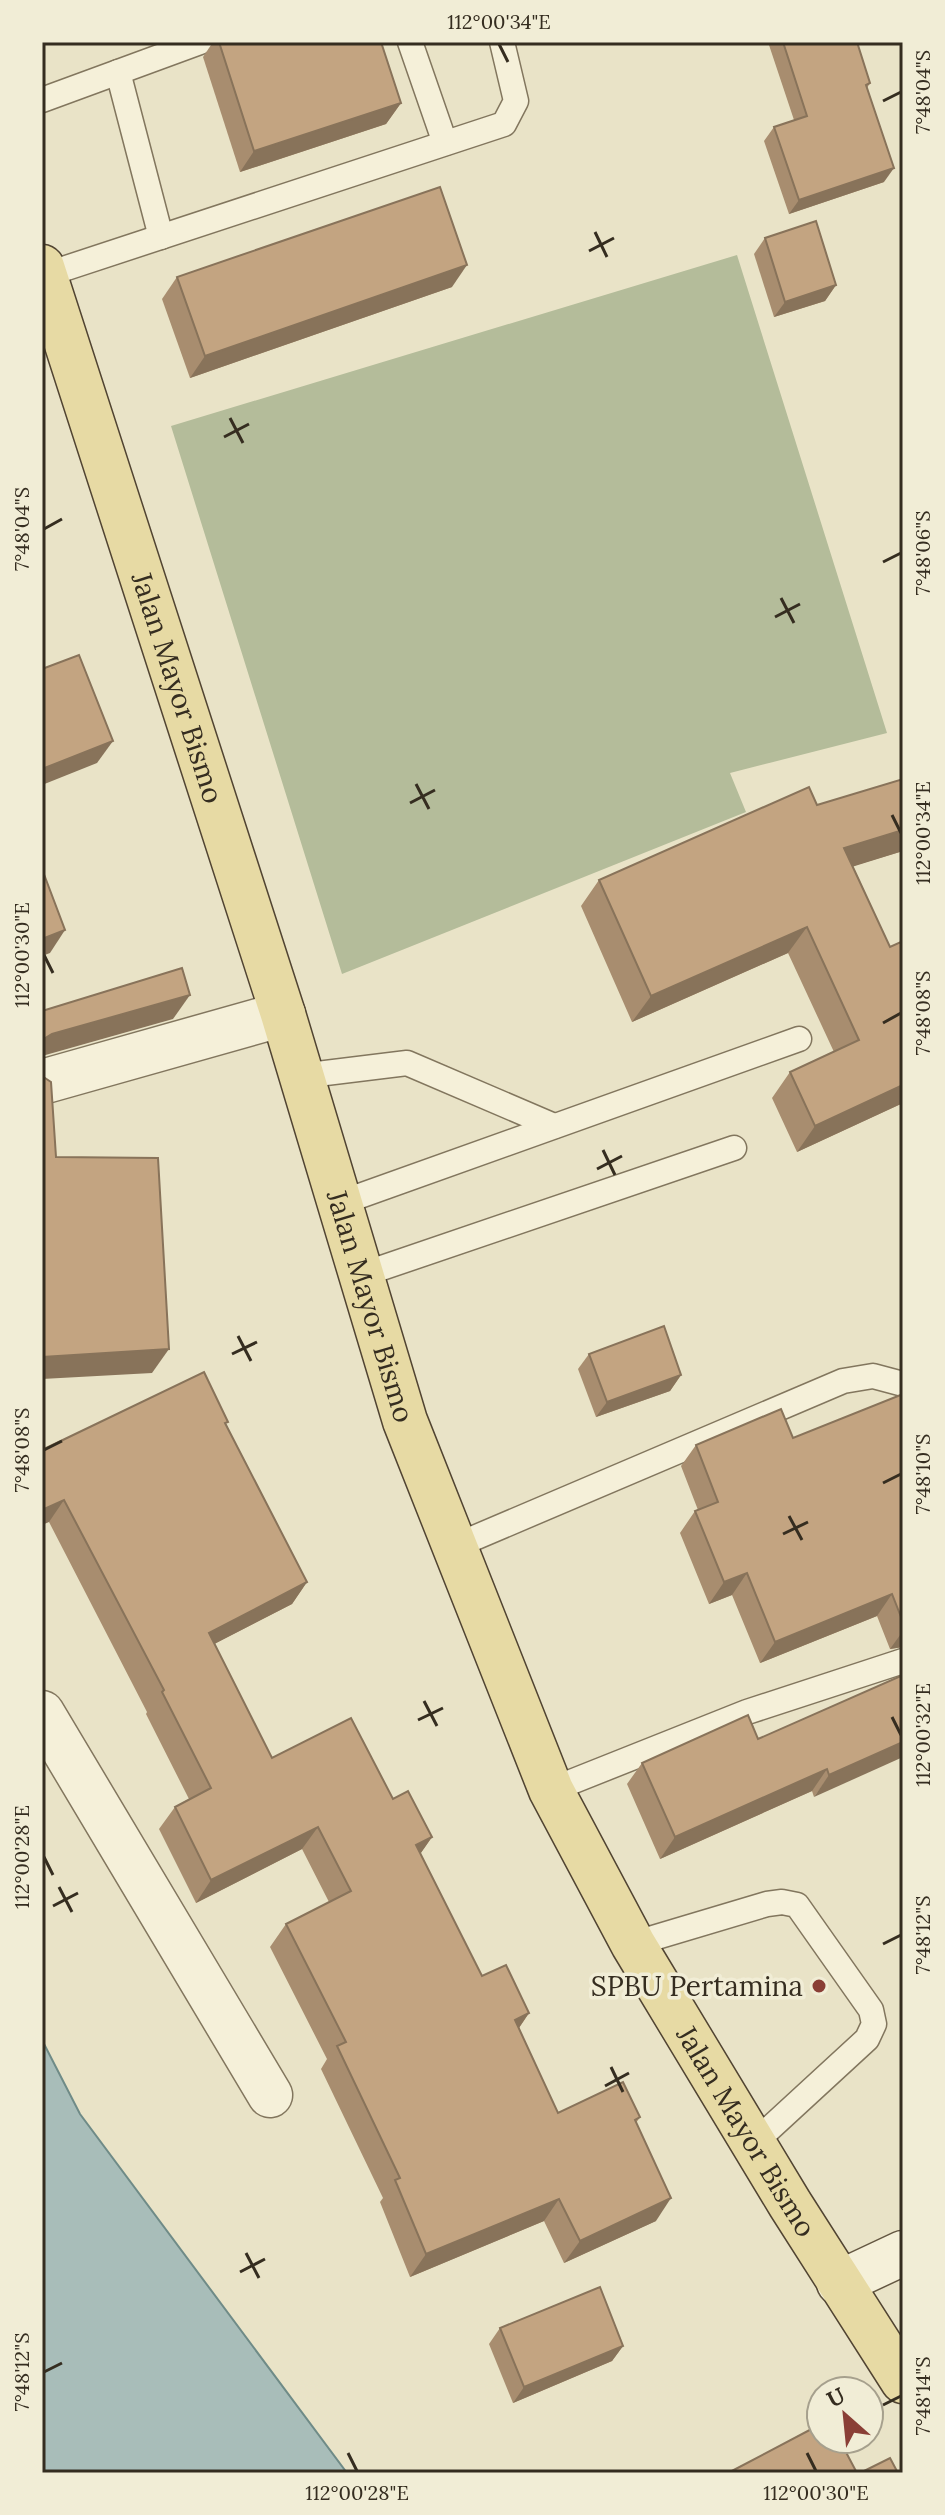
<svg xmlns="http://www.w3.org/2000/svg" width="945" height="2515" viewBox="0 0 945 2515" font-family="Lora,serif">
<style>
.cemetery{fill:#b4bc9a}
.water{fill:#a8bdb9;stroke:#6f8b87;stroke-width:2}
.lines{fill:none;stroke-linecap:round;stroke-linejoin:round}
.lane-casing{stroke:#82765e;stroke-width:27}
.street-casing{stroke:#82765e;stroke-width:47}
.secondary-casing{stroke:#645742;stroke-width:47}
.primary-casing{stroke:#514432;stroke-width:47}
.lane{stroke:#f5f0d9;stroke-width:24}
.street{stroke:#f5f0d9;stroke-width:44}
.secondary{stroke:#f5f0d9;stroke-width:44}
.primary{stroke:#e7daa4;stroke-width:44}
.wall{fill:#a88d6f}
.shaded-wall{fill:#88735a}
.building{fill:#c3a481;stroke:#88735a;stroke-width:2}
.ticks{fill:none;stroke:#352d20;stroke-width:3}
.poi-dot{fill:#8a3f36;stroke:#f1edd6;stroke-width:3}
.labels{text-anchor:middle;stroke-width:7;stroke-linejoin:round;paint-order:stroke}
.street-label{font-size:28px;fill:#352d20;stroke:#f1edd6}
.poi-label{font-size:28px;fill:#352d20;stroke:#f1edd6;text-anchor:end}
.neatline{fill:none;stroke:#352d20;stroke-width:3}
.ticks-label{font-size:20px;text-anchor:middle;fill:#352d20}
</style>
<rect width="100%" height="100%" fill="#e9e3c7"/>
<path class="cemetery" d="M737,255l150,478 -157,40 16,39 -404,162 -171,-548z"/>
<path class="water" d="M42,2040l38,74 267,359h-305z"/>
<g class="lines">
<defs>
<g id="lane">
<path d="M410,42l35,101"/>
<path d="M118,72l43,165"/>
<path d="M42,100l158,-58"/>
<path d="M45,275l459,-151 12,-23 -14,-59"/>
<path d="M301,1076l106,-13 147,63"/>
<path d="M340,1203l459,-164"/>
<path d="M361,1275l373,-127"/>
<path d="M453,1547l390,-166 30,-5 30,8"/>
<path d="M551,1790l196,-78 156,-51"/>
<path d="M633,1944l134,-40 15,-2 15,3 74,105 3,14 -7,15 -113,104"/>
</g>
<g id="street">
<path d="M42,1082l241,-68"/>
<path d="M42,1713l228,382"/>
</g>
<path id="secondary" d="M839,2283l64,-30"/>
<g id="primary">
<path id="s1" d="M42,267l241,747 122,407 146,369 82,154 157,260 113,177"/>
</g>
</defs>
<use href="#lane" class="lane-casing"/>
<use href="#street" class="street-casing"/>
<use href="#secondary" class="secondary-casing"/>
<use href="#primary" class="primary-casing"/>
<use href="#lane" class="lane"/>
<use href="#street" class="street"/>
<use href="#secondary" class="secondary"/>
<use href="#primary" class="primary"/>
</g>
<g class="wall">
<path d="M213,42h168l20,61 -15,21 -146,48 -37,-115z"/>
<path d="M768,42h89l13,41 -3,5 17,94 -95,32 -25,-73 10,-14 20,-7z"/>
<path d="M765,238l71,47 -11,16 -51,16 -20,-63z"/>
<path d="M177,277l275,10 -262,91 -28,-79z"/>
<path d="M903,779v72l-50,15 37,81 13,-6v162l-106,49 -25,-54 18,-26 44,-20 -46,-99 -156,69 -51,-116 18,-26 218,-75z"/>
<path d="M589,1354l92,21 -11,16 -74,26 -18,-48z"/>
<path d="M903,1394v253l-13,2 -13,-33 -117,47 -28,-68 -23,9 -29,-71 15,-22 3,-1 -17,-44 15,-21 97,-7z"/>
<path d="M226,1424l81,158 -15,22 -78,40 58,114 121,41 39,38 -12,17 62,122 47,37 -10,15 39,85 82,4 -4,6 20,98 -92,42 -20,-42 -134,56 -30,-75 3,-4 -62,-129 6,-10 -57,-112 16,-23 43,-22 -27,-53 -106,54 -37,-74 16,-22 14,-8 -43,-85 1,-2 -98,-190 -7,-72z"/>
<path d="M903,1675l-89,122 -2,-6 -152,68 -33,-75 15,-21 116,-24z"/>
<path d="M500,2328l123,18 -11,15 -99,42 -24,-59z"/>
</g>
<g class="shaded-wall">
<path d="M401,103l-15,21 -146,48 14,-21z"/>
<path d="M894,168l-10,14 -95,32 10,-14z"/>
<path d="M467,265l-15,22 -262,91 15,-22z"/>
<path d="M836,285l-11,16 -51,16 11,-15z"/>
<path d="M113,741l-16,22 -55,22v-16z"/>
<path d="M903,830v21l-77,24 18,-27z"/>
<path d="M807,927l-19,26 -156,69 19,-26z"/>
<path d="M65,930l-15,23 -8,3v-17z"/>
<path d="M190,995l-17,24 -131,37v-16l10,-6z"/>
<path d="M903,1085v18l-106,49 18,-26z"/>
<path d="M169,1349l-17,24 -110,6v-22z"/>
<path d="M681,1375l-11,16 -74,26 11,-15z"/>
<path d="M64,1500l-15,22 -7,3v-15z"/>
<path d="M747,1573l-15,22 -23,9 15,-22z"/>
<path d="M307,1582l-15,22 -99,51 16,-22z"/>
<path d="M892,1594l-15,22 -117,47 15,-21z"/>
<path d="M903,1631v16l-13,2z"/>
<path d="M903,1742v15l-89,40 15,-22z"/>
<path d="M827,1769l-15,22 -152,68 15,-22z"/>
<path d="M318,1827l-16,22 -106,54 15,-23z"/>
<path d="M432,1837l-16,23v-15z"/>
<path d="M529,2013l-15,22 1,-15z"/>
<path d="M671,2198l-15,23 -92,42 16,-22z"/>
<path d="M559,2199l-15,22 -134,56 16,-23z"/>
<path d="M623,2346l-11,15 -99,42 11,-16z"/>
</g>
<g class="building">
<path d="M219,42h162l20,61 -147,48z"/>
<path d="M783,42h74l13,41 -4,2 28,83 -95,32 -25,-73 33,-11z"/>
<path d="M440,187l27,78 -262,91 -28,-79z"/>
<path d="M816,221l20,64 -51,17 -20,-64z"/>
<path d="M79,655l34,86 -71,28v-100z"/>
<path d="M903,779v51l-59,18 46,99 13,-6v144l-88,41 -25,-54 69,-32 -52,-113 -156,69 -52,-116 210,-93 8,18z"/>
<path d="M42,869l23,61 -23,9z"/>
<path d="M182,968l8,27 -138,39 -10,6v-29z"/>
<path d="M42,1076l9,6 5,75 102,1 11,191 -127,8z"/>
<path d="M664,1326l17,49 -74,27 -18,-48z"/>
<path d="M204,1372l24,50 -3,1 82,159 -98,51 63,125 79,-40 42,81 15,-8 24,46 -16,8 66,131 24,-11 23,48 -14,7 43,93 65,-31 17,35 -5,3 36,78 -91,43 -21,-42 -133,55 -31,-74 5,-2 -63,-132 9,-4 -60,-118 65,-33 -33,-64 -107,53 -36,-73 36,-19 -49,-96 2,-2 -100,-190 -22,10v-60z"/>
<path d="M903,1394v228l-11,-28 -117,48 -28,-69 -23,9 -29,-71 23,-9 -22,-57 85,-36 12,29z"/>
<path d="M903,1675v67l-74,33 -2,-6 -152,68 -33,-74 106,-48 10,24z"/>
<path d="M600,2287l23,59 -99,41 -24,-59z"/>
<path d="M821,2424v15h18l18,34h-129z"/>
<path d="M890,2458l8,15h-38z"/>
</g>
<path class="ticks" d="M499,44l9,18M883,101l18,-9M595,232l12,25M589,251l25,-13M230,418l13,25M224,437l25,-13M44,529l18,-10M883,562l18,-9M781,598l13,25M775,617l25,-13M416,784l13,25M410,803l25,-13M892,815l9,18M44,955l9,18M883,1023l18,-10M603,1150l12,25M597,1169l25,-13M238,1336l13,25M232,1354l25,-12M44,1450l18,-9M883,1483l18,-9M789,1516l13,24M783,1534l25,-12M424,1701l13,25M892,1717l9,18M418,1720l25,-12M44,1857l9,18M59,1887l13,25M53,1906l25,-13M883,1944l18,-9M611,2067l12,25M605,2086l24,-13M246,2253l13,25M240,2272l25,-13M44,2372l18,-9M883,2405l18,-9M348,2453l9,18M807,2453l9,18"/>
<circle class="poi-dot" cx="819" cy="1986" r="8"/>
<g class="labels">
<g class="street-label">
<text dy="10" stroke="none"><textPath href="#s1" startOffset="442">Jalan Mayor Bismo</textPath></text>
<text dy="10" stroke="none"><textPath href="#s1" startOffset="1090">Jalan Mayor Bismo</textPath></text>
<text dy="10" stroke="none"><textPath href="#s1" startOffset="2000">Jalan Mayor Bismo</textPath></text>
</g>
<g class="poi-label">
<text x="803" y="1996">SPBU Pertamina</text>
</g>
</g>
<rect width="945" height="2515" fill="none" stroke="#f1edd6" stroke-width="88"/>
<g transform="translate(845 2415) rotate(333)"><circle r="38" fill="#f1edd6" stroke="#a6a08d" stroke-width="2"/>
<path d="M0-6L14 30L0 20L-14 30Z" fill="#8a3f36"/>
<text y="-12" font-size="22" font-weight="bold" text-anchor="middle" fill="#352d20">U</text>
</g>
<rect x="44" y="44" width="857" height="2427" class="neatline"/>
<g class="ticks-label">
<text x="499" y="29">112°00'34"E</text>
<text transform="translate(923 92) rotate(-90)" y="7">7°48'04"S</text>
<text transform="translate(22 529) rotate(-90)" y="7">7°48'04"S</text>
<text transform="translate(923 553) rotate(-90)" y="7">7°48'06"S</text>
<text transform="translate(923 833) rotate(-90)" y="7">112°00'34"E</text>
<text transform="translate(22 955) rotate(-90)" y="7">112°00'30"E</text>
<text transform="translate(923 1013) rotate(-90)" y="7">7°48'08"S</text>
<text transform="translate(22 1450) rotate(-90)" y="7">7°48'08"S</text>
<text transform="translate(923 1474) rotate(-90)" y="7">7°48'10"S</text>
<text transform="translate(923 1735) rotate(-90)" y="7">112°00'32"E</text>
<text transform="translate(22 1857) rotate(-90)" y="7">112°00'28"E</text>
<text transform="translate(923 1935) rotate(-90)" y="7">7°48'12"S</text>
<text transform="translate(22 2372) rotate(-90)" y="7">7°48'12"S</text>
<text transform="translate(923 2396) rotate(-90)" y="7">7°48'14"S</text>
<text x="357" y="2500">112°00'28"E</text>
<text x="816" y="2500">112°00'30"E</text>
</g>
</svg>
